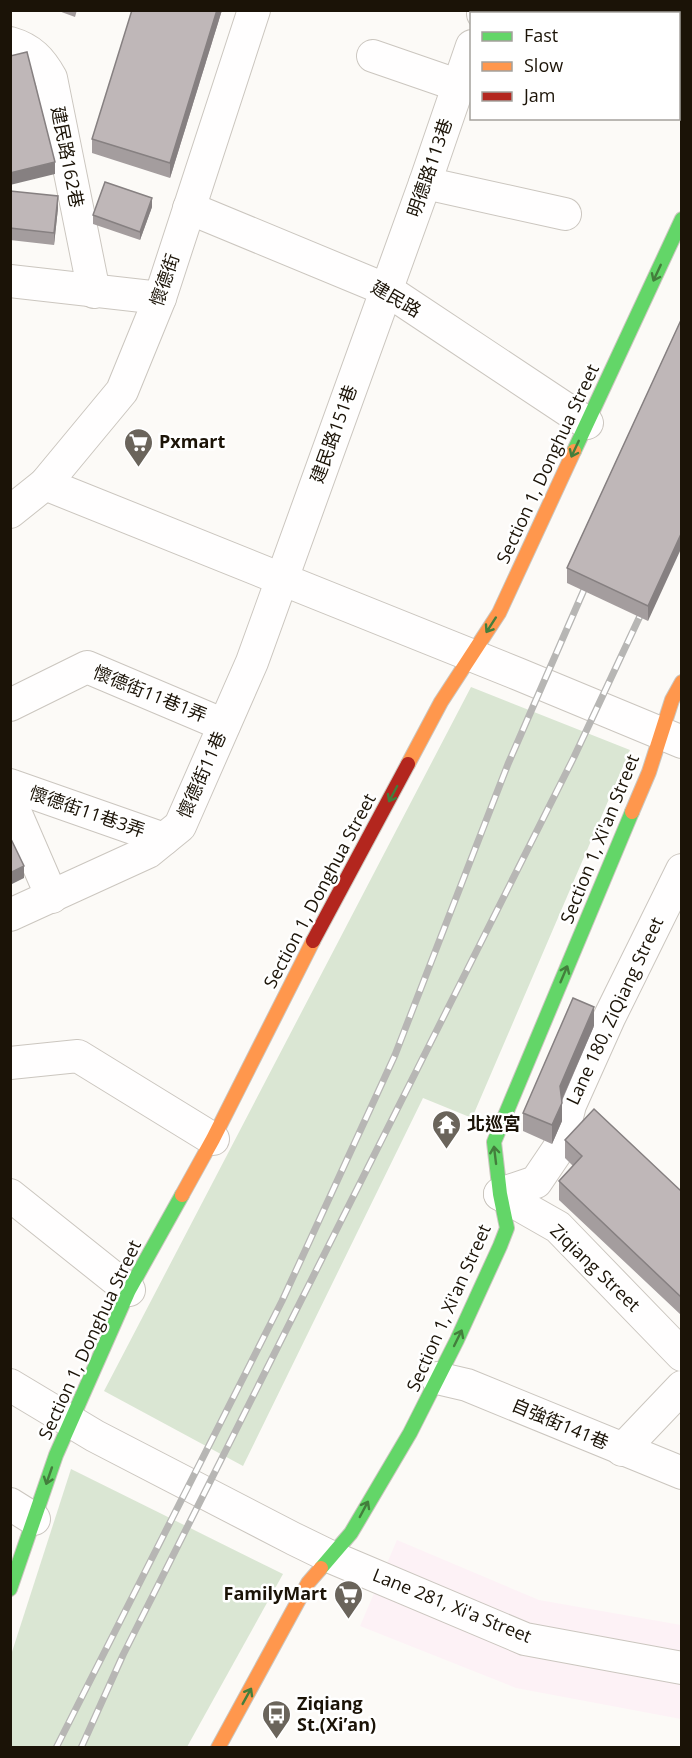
<svg xmlns="http://www.w3.org/2000/svg" width="692" height="1758" viewBox="0 0 692 1758" font-family="'Open Sans','Noto Sans TC',sans-serif">
<style>
.commercial{fill:#fdf2f6}
.green{fill:#dae6d3}
.lines{fill:none;stroke-linecap:round;stroke-linejoin:round}
.street-casing{stroke:#cbc6bf;stroke-width:34}
.fast-casing{stroke:#cbc6bf;stroke-width:16}
.slow-casing{stroke:#cbc6bf;stroke-width:16}
.jam-casing{stroke:#cbc6bf;stroke-width:16}
.street{stroke:#fffefe;stroke-width:32}
.fast{stroke:#63d668;stroke-width:14}
.slow{stroke:#ff974d;stroke-width:14}
.jam{stroke:#b3261e;stroke-width:14}
.rail-casing{stroke:#b7b6b4;stroke-width:7}
.rail{stroke:#fff;stroke-width:4.5;stroke-dasharray:14;stroke-linecap:butt}
.wall{fill:#a49d9e}
.shaded-wall{fill:#868081}
.building{fill:#bfb7b8;stroke:#868081;stroke-width:1.5}
.oneway{stroke:#437e3c}
.labels{text-anchor:middle;stroke-width:5;stroke-linejoin:round;paint-order:stroke}
.street-label{font-size:18px;fill:#1b1307;stroke:#fff}
.poi-label{font-size:18px;font-weight:bold;fill:#1b1307;stroke:#fff;text-anchor:start}
</style>
<rect width="100%" height="100%" fill="#fcfaf7"/>
<path class="commercial" d="M397,1540l142,60 142,25v94l-165,-31 -156,-62z"/>
<g class="green">
<path d="M471,687l159,63 -158,368 -49,-20 -180,368 -139,-75z"/>
<path d="M71,1469l212,105 -96,173h-176v-92z"/>
</g>
<g class="lines">
<defs>
<g id="street">
<path d="M483,14l1,-4"/>
<path d="M10,43c21,6 31,17 41,35l43,214"/>
<path d="M373,56l84,29"/>
<path d="M425,183l140,31"/>
<path d="M189,208l198,82 200,133"/>
<path d="M10,281l150,17"/>
<path d="M45,484l473,190 164,68"/>
<path d="M10,512l35,-28 77,-93 38,-93 94,-288"/>
<path d="M10,705l77,-38 137,58"/>
<path d="M10,785l154,54"/>
<path d="M10,800l42,97"/>
<path d="M10,915l138,-63 32,-26 72,-164 173,-479 47,-137"/>
<path d="M10,1063l68,-7 135,83"/>
<path d="M500,1194l36,-12 23,-34 11,-43 39,-87 73,-148"/>
<path d="M500,1194l58,33 124,128"/>
<path d="M10,1195l119,95"/>
<path d="M437,1378l30,7 215,88"/>
<path d="M10,1385l85,51 199,103 37,18 194,82 157,29"/>
<path d="M622,1450l60,-63"/>
<path d="M10,1504l24,15"/>
</g>
<g id="fast">
<path d="M574,451l108,-232"/>
<path d="M321,1568l30,-35 59,-100 47,-93 43,-94 7,-18 -7,-34 -6,-52 138,-330"/>
<path d="M10,1589l46,-134 73,-165 53,-95"/>
</g>
<g id="slow">
<path d="M408,764l33,-62 58,-89 75,-162"/>
<path d="M632,812l17,-40 23,-72 10,-18"/>
<path d="M182,1195l31,-56 100,-198"/>
<path d="M218,1748l90,-165 13,-15"/>
</g>
<path id="jam" d="M313,941l95,-177"/>
</defs>
<use href="#street" class="street-casing"/>
<use href="#fast" class="fast-casing"/>
<use href="#slow" class="slow-casing"/>
<use href="#jam" class="jam-casing"/>
<use href="#street" class="street"/>
<use href="#fast" class="fast"/>
<use href="#slow" class="slow"/>
<use href="#jam" class="jam"/>
<defs>
<g id="rail">
<path d="M56,1748l226,-447 113,-246 113,-291 82,-188"/>
<path d="M81,1748l42,-93 451,-898 73,-156"/>
</g>
</defs>
<use href="#rail" class="rail-casing"/>
<use href="#rail" class="rail"/>
</g>
<g class="wall">
<path d="M56,10h21l-2,7z"/>
<path d="M222,10l-52,168 -78,-25v-14z"/>
<path d="M10,191l48,17 -4,37 -44,-5z"/>
<path d="M152,207l-12,33 -47,-16v-9z"/>
<path d="M681,320l-33,301 -81,-38v-15z"/>
<path d="M594,1026l-32,75v20l-10,23 -29,-13v-18z"/>
<path d="M565,1140l116,51v124l-122,-115v-19l14,-15 -8,-8z"/>
</g>
<g class="shaded-wall">
<path d="M217,10h5l-52,168v-15z"/>
<path d="M55,162v12l-45,11v-12z"/>
<path d="M58,196v12l-4,37v-12z"/>
<path d="M152,198v9l-12,33v-8z"/>
<path d="M681,534v15l-33,72v-15z"/>
<path d="M24,866v12l-14,7v-12z"/>
<path d="M594,1007v19l-34,78v-18z"/>
<path d="M562,1103v18l-10,23v-19z"/>
</g>
<g class="building">
<path d="M132,10h85l-47,153 -78,-24z"/>
<path d="M27,52l28,110 -45,11v-117z"/>
<path d="M105,182l47,16 -12,34 -47,-17z"/>
<path d="M10,191l48,5 -4,37 -44,-5z"/>
<path d="M681,320v214l-33,72 -81,-38z"/>
<path d="M10,837l14,29 -14,7z"/>
<path d="M573,998l21,9 -34,79 2,17 -10,22 -29,-12z"/>
<path d="M594,1109l87,82v106l-122,-116 23,-25 -17,-16z"/>
</g>
<defs><path id="oneway-shaft" d="M-6 0H5M1.5-3L5.5 0L1.5 3" fill="none" stroke-width="1.6" stroke-linecap="round" stroke-linejoin="round" transform="scale(1.5)"/></defs>
<g class="oneway">
<use href="#oneway-shaft" transform="translate(657 273) rotate(115)"/>
<use href="#oneway-shaft" transform="translate(575 449) rotate(115)"/>
<use href="#oneway-shaft" transform="translate(491 625) rotate(123)"/>
<use href="#oneway-shaft" transform="translate(393 794) rotate(118)"/>
<use href="#oneway-shaft" transform="translate(564 974) rotate(-67)"/>
<use href="#oneway-shaft" transform="translate(495 1155) rotate(-97)"/>
<use href="#oneway-shaft" transform="translate(458 1338) rotate(-64)"/>
<use href="#oneway-shaft" transform="translate(49 1476) rotate(109)"/>
<use href="#oneway-shaft" transform="translate(364 1509) rotate(-62)"/>
<use href="#oneway-shaft" transform="translate(247 1696) rotate(-61)"/>
</g>
<defs>
<symbol id="supermarket-pin" viewBox="-11 -11 22 30"><path d="M0 17L-7.5 6A9.5 9.5 0 1 1 7.5 6Z" fill="#6a645b" stroke="#fff"/><path d="M-6-5.5h2.5l.6 2H6L4.5 2H-2.5L-4.4-4H-6ZM-1.5 3.2a1.3 1.3 0 1 0 .1 0ZM3 3.2a1.3 1.3 0 1 0 .1 0Z" fill="#fff"/></symbol>
<symbol id="temple-pin" viewBox="-11 -11 22 30"><path d="M0 17L-7.5 6A9.5 9.5 0 1 1 7.5 6Z" fill="#6a645b" stroke="#fff"/><path d="M0-6L5-2H3V0L6.5 2.5H4V6H1.5V3h-3V6H-4V2.5H-6.5L-3 0V-2H-5Z" fill="#fff"/></symbol>
<symbol id="bus-pin" viewBox="-11 -11 22 30"><path d="M0 17L-7.5 6A9.5 9.5 0 1 1 7.5 6Z" fill="#6a645b" stroke="#fff"/><path d="M-5-6H5V4H4V6H2V4H-2V6H-4V4H-5ZM-3.5-4V0h7V-4ZM-3.5 1.2v1.5H-2V1.2ZM2 1.2v1.5H3.5V1.2Z" fill="#fff"/></symbol>
</defs>
<g fill-rule="evenodd">
<use href="#supermarket-pin" x="122" y="426" width="33" height="45"/>
<use href="#temple-pin" x="430" y="1108" width="33" height="45"/>
<use href="#supermarket-pin" x="332" y="1578" width="33" height="45"/>
<use href="#bus-pin" x="260" y="1698" width="33" height="45"/>
</g>
<g class="labels">
<g class="street-label">
<text transform="translate(67 157) rotate(79)" y="6">建民路162巷</text>
<text transform="translate(430 168) rotate(-71)" y="6">明德路113巷</text>
<text transform="translate(165 280) rotate(-71)" y="6">懷德街</text>
<text transform="translate(396 299) rotate(30)" y="6">建民路</text>
<text transform="translate(334 434) rotate(-70)" y="6">建民路151巷</text>
<text transform="translate(548 464) rotate(-65)" y="6">Section 1, Donghua Street</text>
<text transform="translate(150 694) rotate(22)" y="6">懷德街11巷1弄</text>
<text transform="translate(202 775) rotate(-66)" y="6">懷德街11巷</text>
<text transform="translate(87 812) rotate(19)" y="6">懷德街11巷3弄</text>
<text transform="translate(600 839) rotate(-68)" y="6">Section 1, Xi'an Street</text>
<text transform="translate(320 891) rotate(-62)" y="6">Section 1, Donghua Street</text>
<text transform="translate(615 1011) rotate(-65)" y="6">Lane 180, ZiQiang Street</text>
<text transform="translate(595 1268) rotate(44)" y="6">Ziqiang Street</text>
<text transform="translate(449 1308) rotate(-66)" y="6">Section 1, Xi'an Street</text>
<text transform="translate(90 1340) rotate(-65)" y="6">Section 1, Donghua Street</text>
<text transform="translate(560 1424) rotate(23)" y="6">自強街141巷</text>
<text transform="translate(452 1606) rotate(22)" y="6">Lane 281, Xi'a Street</text>
</g>
<g class="poi-label">
<text x="159" y="448">Pxmart</text>
<text x="467" y="1130">北巡宮</text>
<text x="327" y="1600" text-anchor="end">FamilyMart</text>
<text x="297" y="1710">Ziqiang<tspan x="297" dy="21">St.(Xi’an)</tspan></text>
</g>
</g>
<rect width="692" height="1758" fill="none" stroke="#1b1307" stroke-width="24"/>
<rect x="470" y="12" width="210" height="108" fill="#ffffff" stroke="#a4a19c" stroke-width="1.5"/>
<rect x="482" y="32" width="30" height="9" fill="#63d668" stroke="#a4a19c" stroke-width="1.5"/>
<text x="524" y="42" font-size="18" fill="#1b1307">Fast</text>
<rect x="482" y="62" width="30" height="9" fill="#ff974d" stroke="#a4a19c" stroke-width="1.5"/>
<text x="524" y="72" font-size="18" fill="#1b1307">Slow</text>
<rect x="482" y="92" width="30" height="9" fill="#b3261e" stroke="#a4a19c" stroke-width="1.5"/>
<text x="524" y="102" font-size="18" fill="#1b1307">Jam</text>
</svg>
